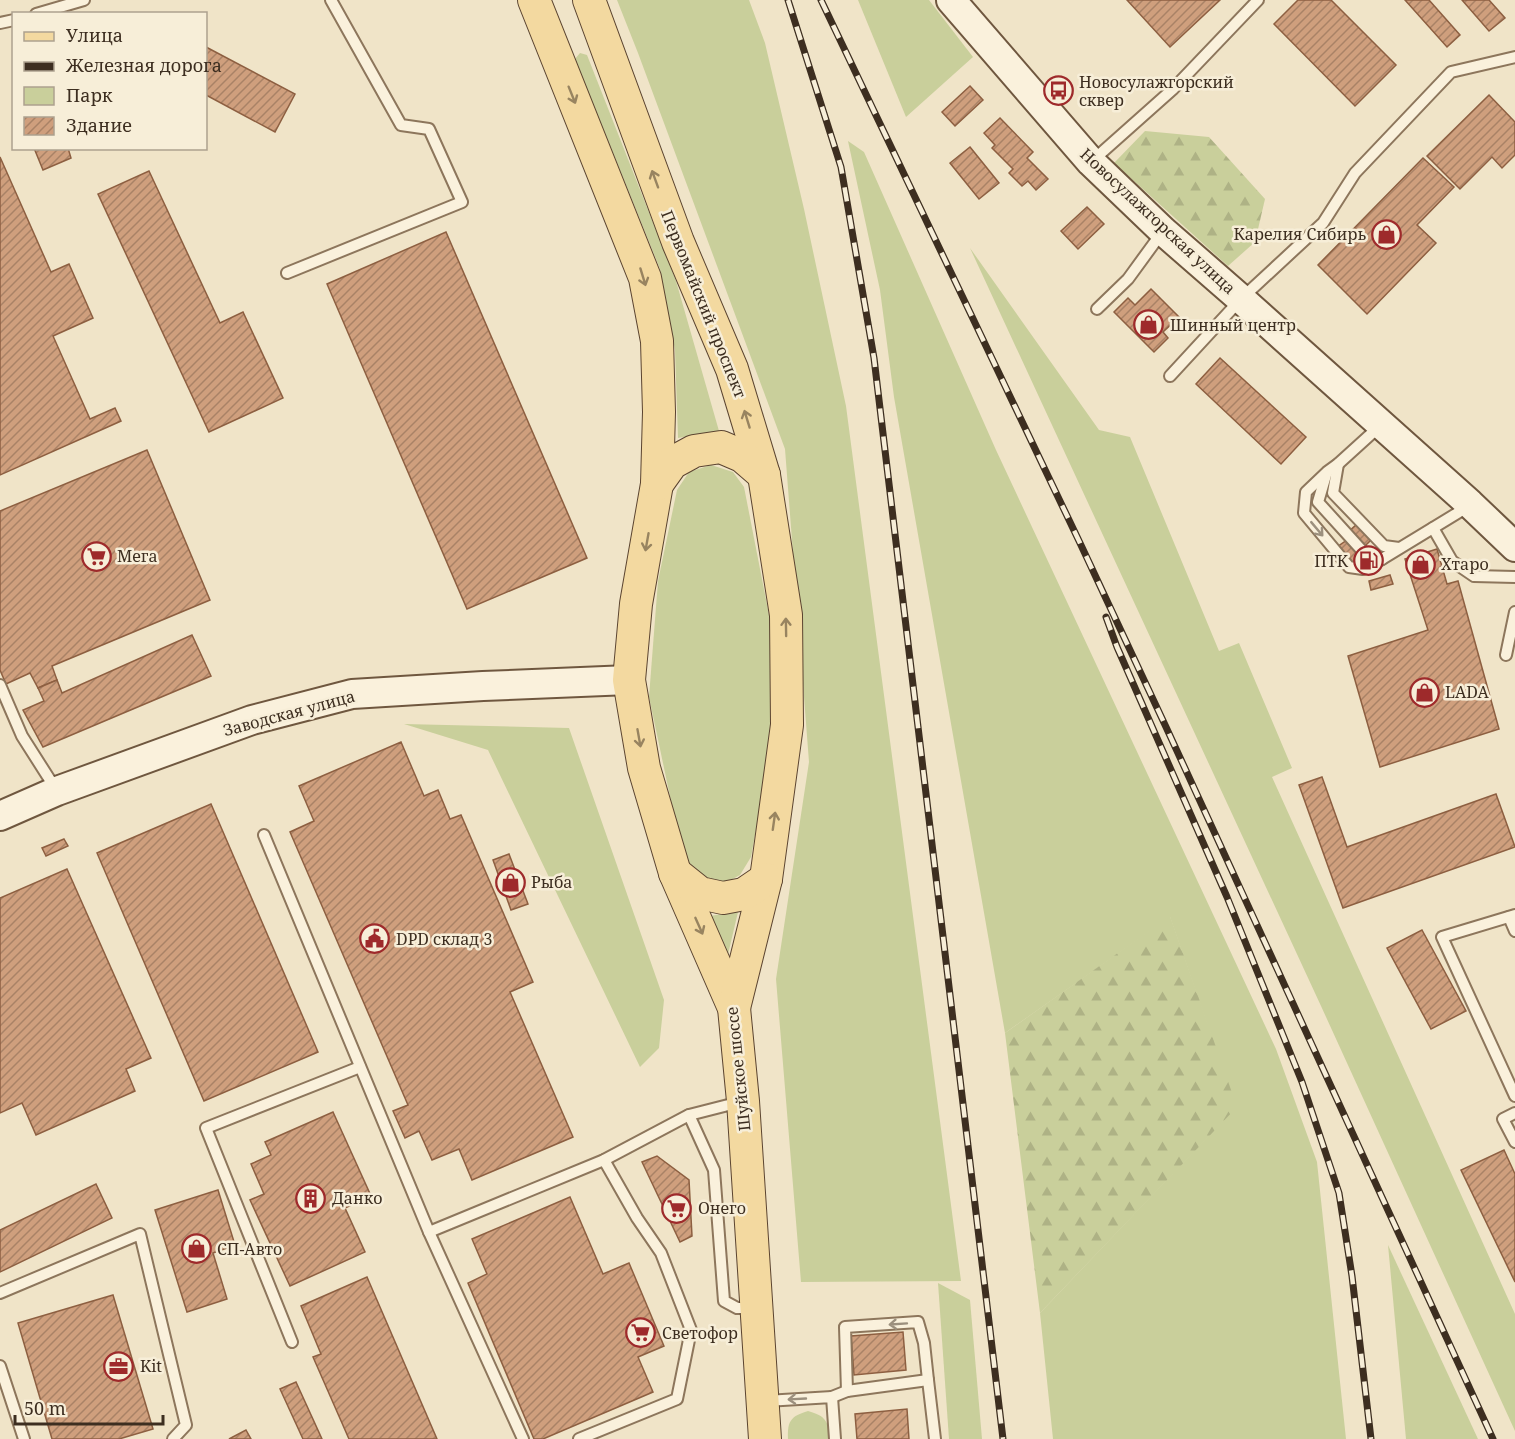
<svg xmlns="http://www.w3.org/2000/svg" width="1515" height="1439" viewBox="0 0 1515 1439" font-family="'Noto Serif',serif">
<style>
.green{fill:#c9cf9b}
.forest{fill:url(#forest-firs)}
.building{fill:url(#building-hatch);stroke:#8d5f41;stroke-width:1.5}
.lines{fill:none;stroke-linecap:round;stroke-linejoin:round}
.service-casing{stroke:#8d765c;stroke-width:14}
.secondary-casing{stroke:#6f573f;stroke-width:32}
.primary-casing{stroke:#5b4430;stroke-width:34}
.service{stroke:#faf1dc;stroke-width:10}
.secondary{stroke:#faf1dc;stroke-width:28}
.primary{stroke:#f3d9a0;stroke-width:32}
.rail-casing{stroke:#3d2e20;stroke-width:7}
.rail{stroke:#f7eed8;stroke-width:4.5;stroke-dasharray:14;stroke-linecap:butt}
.oneway{stroke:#988460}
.oneway2{stroke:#9c907e}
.labels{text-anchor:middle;stroke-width:5;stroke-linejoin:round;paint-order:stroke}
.poi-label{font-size:16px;fill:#3d2e20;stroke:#f7eed8;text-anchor:start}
.street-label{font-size:16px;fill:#3d2e20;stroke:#f7eed8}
</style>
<defs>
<pattern id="forest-firs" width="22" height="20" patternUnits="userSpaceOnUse" patternTransform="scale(1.5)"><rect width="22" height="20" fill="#c9cf9b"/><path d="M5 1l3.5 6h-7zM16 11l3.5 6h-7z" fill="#aeb285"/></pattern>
<pattern id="building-hatch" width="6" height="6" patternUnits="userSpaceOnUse" patternTransform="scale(1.5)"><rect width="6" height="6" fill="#cf9f7d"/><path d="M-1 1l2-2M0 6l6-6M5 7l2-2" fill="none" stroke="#a98266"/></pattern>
</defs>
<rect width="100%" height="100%" fill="#f0e4c8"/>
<g class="green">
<path d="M617,0h132l16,43 39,166 42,197 115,875 -160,1 -25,-303 33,-217 -24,-313 -147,-396z"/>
<path d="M858,0h71l44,57 -67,60z"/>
<path d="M580,53l7,2 89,226 43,150 -41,7 -3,-88 -15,-81 -85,-210z"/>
<path d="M848,141l16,11 132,298 280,599 41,113 29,277h-293l-13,-126 196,-206 -66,-190 -165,116 -111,-636 -14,-107z"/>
<path d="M970,248l129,182 31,7 89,214 20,-8 53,125 -20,9 243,537v117l-194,-425z"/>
<path d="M711,465l22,7 11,15 27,138 1,117 -21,115 -11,18 -15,8 -17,-1 -14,-8 -12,-21 -33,-156 9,-116 19,-91 12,-18z"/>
<path d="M404,724l165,4 95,272 -5,48 -19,19 -152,-317z"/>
<path d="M738,912l-12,51 -17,-47z"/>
<path d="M1388,1245l90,194h-72z"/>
<path d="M938,1283l32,17 12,139h-33z"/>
<path d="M808,1411c18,5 20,10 22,28h-42c-1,-18 3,-23 20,-28z"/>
</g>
<g class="forest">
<path d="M1145,131l64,6 56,62 -10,43 -27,24 -114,-103z"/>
<path d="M1170,916l67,191 -197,206 -35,-280z"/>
</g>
<g class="building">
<path d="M1127,0h93l-50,47z"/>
<path d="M1298,0h33l65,65 -41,41 -81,-82z"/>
<path d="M1405,0h24l31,35 -13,12z"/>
<path d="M1462,0h27l16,18 -16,13z"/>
<path d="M206,47l89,47 -20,38 -69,-37z"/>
<path d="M970,86l13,14 -28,26 -13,-14z"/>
<path d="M1489,95l26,27v33l-13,13 -10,-11 -32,32 -33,-33z"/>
<path d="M1000,118l33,34 -6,6 21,21 -12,11 -8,-9 -6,5 -13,-13 4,-4 -21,-21 3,-3 -11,-12z"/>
<path d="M970,147l29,36 -20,16 -29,-36z"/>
<path d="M34,148h34l3,10 -28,12z"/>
<path d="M0,157l51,115 18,-8 24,54 -40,18 37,83 25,-11 6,13 -121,54z"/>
<path d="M1423,158l31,29 -37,38 19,18 -69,71 -49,-49z"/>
<path d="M149,171l71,152 23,-11 40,86 -74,34 -111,-238z"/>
<path d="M1087,207l17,17 -26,25 -17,-18z"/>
<path d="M446,232l141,326 -120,51 -140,-325z"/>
<path d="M1151,289l28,28 -16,15 5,6 -14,14 -40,-40 14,-14 7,7z"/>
<path d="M1220,358l86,79 -25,27 -85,-80z"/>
<path d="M147,450l63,150 -158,66 5,14 -19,8 -8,-15 -24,11 -6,-14v-159z"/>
<path d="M1357,524l14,16 -8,8 -15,-16z"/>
<path d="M1347,540l14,19 -10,7 -14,-19z"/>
<path d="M1437,549l10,35 11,-3 41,148 -119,38 -32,-111 80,-26 -23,-71z"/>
<path d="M1390,575l3,9 -22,6 -2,-9z"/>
<path d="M192,635l19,41 -168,71 -20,-37 21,-9 -6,-13 19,-8 5,13z"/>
<path d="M401,742l23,54 14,-6 12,29 11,-4 72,167 -23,10 63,145 -101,43 -13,-31 -27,11 -13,-29 -14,7 -12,-27 15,-6 -118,-273 24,-11 -15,-35z"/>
<path d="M1322,777l25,70 149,-53 19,53 -172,61 -44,-123z"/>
<path d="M211,804l107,248 -114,49 -107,-248z"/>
<path d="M64,839l4,7 -22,10 -4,-8z"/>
<path d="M509,854l19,50 -17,6 -18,-50z"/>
<path d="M67,869l84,189 -25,11 9,22 -99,44 -14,-32 -22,10v-215z"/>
<path d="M1422,930l44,81 -35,18 -44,-81z"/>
<path d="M333,1112l38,84 -26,12 20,44 -75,34 -40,-86 14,-6 -13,-30 20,-9 -6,-13z"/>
<path d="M1504,1150l11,24v108l-54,-112z"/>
<path d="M657,1156l32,24 3,56 -12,6 -38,-80z"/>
<path d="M96,1184l16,34 -112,54v-42z"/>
<path d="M218,1190l17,55 -22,8 14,46 -40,13 -32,-102z"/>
<path d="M570,1197l33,77 26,-11 35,83 -26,11 15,35 -110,47h-9l-66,-156 19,-9 -15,-35z"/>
<path d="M367,1277l70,162h-88l-36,-82 8,-3 -20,-48z"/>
<path d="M113,1295l40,134 -34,10h-67l-34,-116z"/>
<path d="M903,1332l3,38 -52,5 -3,-39z"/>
<path d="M296,1382l26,57h-19l-23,-50z"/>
<path d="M907,1409l2,30h-52l-2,-25z"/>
<path d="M246,1430l5,9h-22z"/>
</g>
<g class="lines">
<defs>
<g id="service">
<path d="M36,14l48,-14"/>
<path d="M0,23l14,-3"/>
<path d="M1091,162l82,-73 85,-89"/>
<path d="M287,273l175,-71 -33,-73 -28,-4 -70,-125"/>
<path d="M1097,309l31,-30 35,-48"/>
<path d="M1170,376l71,-77 82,-76 32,-50 96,-101 64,-15"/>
<path d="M1381,425l-43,39 -11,8 -21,20 -2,21 45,54 14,2 19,-10 87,-53"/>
<path d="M1338,464l-5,29 51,53 15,2"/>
<path d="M1326,475l-8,27 49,54 15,3"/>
<path d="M1433,528l19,33 22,15 41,1"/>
<path d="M1506,655l9,-43"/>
<path d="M0,685l22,51 35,55"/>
<path d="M264,835l165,397 175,-72 85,-45 51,-13"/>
<path d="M1515,915l-73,22 73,159"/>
<path d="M1509,917l6,14"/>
<path d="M1515,1113l-12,6 12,23"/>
<path d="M689,1115l25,55 10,131 13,7h16"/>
<path d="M429,1232l94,207"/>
<path d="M0,1293l140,-59 46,191 -13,14"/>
<path d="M292,1342l-86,-214 154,-61"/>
<path d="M0,1366l24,73"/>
<path d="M847,1391l-2,-64 73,-5 6,21 4,37"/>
<path d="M832,1397l15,-6 81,-11 7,59"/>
<path d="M766,1401l66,-4 3,42"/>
<path d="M579,1439l98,-40 14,-69 -30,-77 -24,-35 -33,-58"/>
</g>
<g id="secondary">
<path d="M951,0l140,162 72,69 78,68 229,205 45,43"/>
<path d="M0,816l57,-25 195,-71 100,-26 131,-8 146,-6"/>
</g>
<g id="primary">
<path d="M534,0l111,278 12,63 2,71 -2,72 -21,120 -7,76 15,88 31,105 59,135 9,93 22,338"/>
<path d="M589,0l89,242 54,127 32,106 22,140 1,110 -21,154 -32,129"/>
<path d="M657,484l15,-21 22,-12 27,-4 21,9 22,19"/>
<path d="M675,873l25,20 23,5 21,-4 22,-15"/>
</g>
</defs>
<use href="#service" class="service-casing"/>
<use href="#secondary" class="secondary-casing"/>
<use href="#primary" class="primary-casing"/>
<use href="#service" class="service"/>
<use href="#secondary" class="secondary"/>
<use href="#primary" class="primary"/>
<defs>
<g id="rail">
<path d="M788,0l53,167 33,191 129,1081"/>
<path d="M821,0l259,543 86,184 327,712"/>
<path d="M1106,617l11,30 110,250 75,185 37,111 13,83 19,163"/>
</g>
</defs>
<use href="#rail" class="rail-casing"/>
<use href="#rail" class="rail"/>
</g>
<defs><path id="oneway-shaft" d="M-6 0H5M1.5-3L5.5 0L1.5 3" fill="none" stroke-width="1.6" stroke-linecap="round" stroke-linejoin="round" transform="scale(1.5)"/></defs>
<g class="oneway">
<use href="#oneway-shaft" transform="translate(572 95) rotate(68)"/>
<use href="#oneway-shaft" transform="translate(655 179) rotate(-110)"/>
<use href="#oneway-shaft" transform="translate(643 277) rotate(73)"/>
<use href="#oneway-shaft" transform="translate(747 419) rotate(-107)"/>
<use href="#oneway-shaft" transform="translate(647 542) rotate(100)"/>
<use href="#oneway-shaft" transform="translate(786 627) rotate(-91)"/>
<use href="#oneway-shaft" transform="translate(639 738) rotate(80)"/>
<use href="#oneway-shaft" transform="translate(774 821) rotate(-82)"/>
<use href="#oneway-shaft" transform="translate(699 926) rotate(66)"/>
</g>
<g class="oneway2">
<use href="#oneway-shaft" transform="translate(1317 529) rotate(50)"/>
<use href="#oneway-shaft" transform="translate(898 1324) rotate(176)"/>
<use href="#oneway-shaft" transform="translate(797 1399) rotate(177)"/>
</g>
<defs>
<symbol id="bus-ring" viewBox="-11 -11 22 22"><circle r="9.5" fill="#f7eed8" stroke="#9e2a2b" stroke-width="1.5"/><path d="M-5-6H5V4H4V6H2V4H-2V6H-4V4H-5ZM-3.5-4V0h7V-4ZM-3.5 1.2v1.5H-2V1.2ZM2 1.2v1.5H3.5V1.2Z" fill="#9e2a2b"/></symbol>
<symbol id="shop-ring" viewBox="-11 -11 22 22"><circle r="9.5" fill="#f7eed8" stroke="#9e2a2b" stroke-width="1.5"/><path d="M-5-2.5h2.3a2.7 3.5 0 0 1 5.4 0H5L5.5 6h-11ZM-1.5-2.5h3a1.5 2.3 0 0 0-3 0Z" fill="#9e2a2b"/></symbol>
<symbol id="supermarket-ring" viewBox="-11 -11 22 22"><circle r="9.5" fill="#f7eed8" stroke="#9e2a2b" stroke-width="1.5"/><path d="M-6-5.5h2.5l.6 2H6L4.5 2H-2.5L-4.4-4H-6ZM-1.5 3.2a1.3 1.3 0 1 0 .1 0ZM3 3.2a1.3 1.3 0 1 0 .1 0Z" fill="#9e2a2b"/></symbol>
<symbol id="fuel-ring" viewBox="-11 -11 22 22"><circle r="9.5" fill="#f7eed8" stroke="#9e2a2b" stroke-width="1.5"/><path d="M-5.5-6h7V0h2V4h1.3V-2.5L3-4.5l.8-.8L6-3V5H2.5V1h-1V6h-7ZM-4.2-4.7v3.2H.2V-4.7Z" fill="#9e2a2b"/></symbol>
<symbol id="civic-ring" viewBox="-11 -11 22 22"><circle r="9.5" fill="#f7eed8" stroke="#9e2a2b" stroke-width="1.5"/><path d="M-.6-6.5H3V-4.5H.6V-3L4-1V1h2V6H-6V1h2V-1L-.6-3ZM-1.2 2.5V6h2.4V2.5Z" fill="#9e2a2b"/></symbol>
<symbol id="building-ring" viewBox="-11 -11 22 22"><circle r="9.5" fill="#f7eed8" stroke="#9e2a2b" stroke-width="1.5"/><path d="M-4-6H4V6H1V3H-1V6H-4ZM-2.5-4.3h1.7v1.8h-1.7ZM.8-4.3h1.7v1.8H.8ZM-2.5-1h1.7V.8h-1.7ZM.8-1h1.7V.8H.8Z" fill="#9e2a2b"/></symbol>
<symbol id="office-ring" viewBox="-11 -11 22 22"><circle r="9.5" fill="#f7eed8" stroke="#9e2a2b" stroke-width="1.5"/><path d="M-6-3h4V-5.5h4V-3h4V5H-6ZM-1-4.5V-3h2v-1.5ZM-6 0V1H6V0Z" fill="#9e2a2b"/></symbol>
</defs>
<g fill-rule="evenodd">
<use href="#bus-ring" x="1042" y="74" width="33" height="33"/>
<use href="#shop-ring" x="1370" y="218" width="33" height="33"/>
<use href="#shop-ring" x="1132" y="308" width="33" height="33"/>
<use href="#supermarket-ring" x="80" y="540" width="33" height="33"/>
<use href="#fuel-ring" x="1352" y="544" width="33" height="33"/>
<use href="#shop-ring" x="1404" y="548" width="33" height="33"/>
<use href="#shop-ring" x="1408" y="676" width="33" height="33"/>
<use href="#shop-ring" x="494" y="866" width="33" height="33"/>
<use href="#civic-ring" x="358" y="922" width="33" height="33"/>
<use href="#building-ring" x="294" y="1182" width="33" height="33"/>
<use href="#supermarket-ring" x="660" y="1192" width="33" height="33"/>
<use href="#shop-ring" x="180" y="1232" width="33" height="33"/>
<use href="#supermarket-ring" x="624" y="1316" width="33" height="33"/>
<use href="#office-ring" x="102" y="1350" width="33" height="33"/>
</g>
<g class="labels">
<g class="poi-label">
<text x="1079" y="88">Новосулажгорский<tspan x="1079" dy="18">сквер</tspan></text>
<text x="1366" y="240" text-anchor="end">Карелия Сибирь</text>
<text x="1170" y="331">Шинный центр</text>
<text x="117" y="562">Мега</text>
<text x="1348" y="567" text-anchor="end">ПТК</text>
<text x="1441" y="570">Хтаро</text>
<text x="1445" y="698">LADA</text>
<text x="531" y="888">Рыба</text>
<text x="396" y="945">DPD склад 3</text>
<text x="332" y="1204">Данко</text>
<text x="698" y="1214">Онего</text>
<text x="217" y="1255">СП-Авто</text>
<text x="662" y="1339">Светофор</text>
<text x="140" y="1372">Kit</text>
</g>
<g class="street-label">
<text transform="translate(1158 221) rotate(43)" y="6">Новосулажгорская улица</text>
<text transform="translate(704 304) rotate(68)" y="6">Первомайский проспект</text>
<text transform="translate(289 713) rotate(-15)" y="6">Заводская улица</text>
<text transform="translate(738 1069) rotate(-96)" y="6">Шуйское шоссе</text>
</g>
</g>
<rect x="12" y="12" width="195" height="138" fill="#f7eed8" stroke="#ada18e" stroke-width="1.5"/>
<rect x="24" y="32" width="30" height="9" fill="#f3d9a0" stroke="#ada18e" stroke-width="1.5"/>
<text x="66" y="42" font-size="18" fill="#3d2e20">Улица</text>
<rect x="24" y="62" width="30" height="9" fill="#3d2e20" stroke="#ada18e" stroke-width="1.5"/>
<text x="66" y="72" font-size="18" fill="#3d2e20">Железная дорога</text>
<rect x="24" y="87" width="30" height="18" fill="#c9cf9b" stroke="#ada18e" stroke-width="1.5"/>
<text x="66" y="102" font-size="18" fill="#3d2e20">Парк</text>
<rect x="24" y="117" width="30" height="18" fill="url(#building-hatch)" stroke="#ada18e" stroke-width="1.5"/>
<text x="66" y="132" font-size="18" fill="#3d2e20">Здание</text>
<path d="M15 1415v9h148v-9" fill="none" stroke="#3d2e20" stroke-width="3"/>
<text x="24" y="1415" font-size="18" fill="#3d2e20" stroke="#f7eed8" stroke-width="4.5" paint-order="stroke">50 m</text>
</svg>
